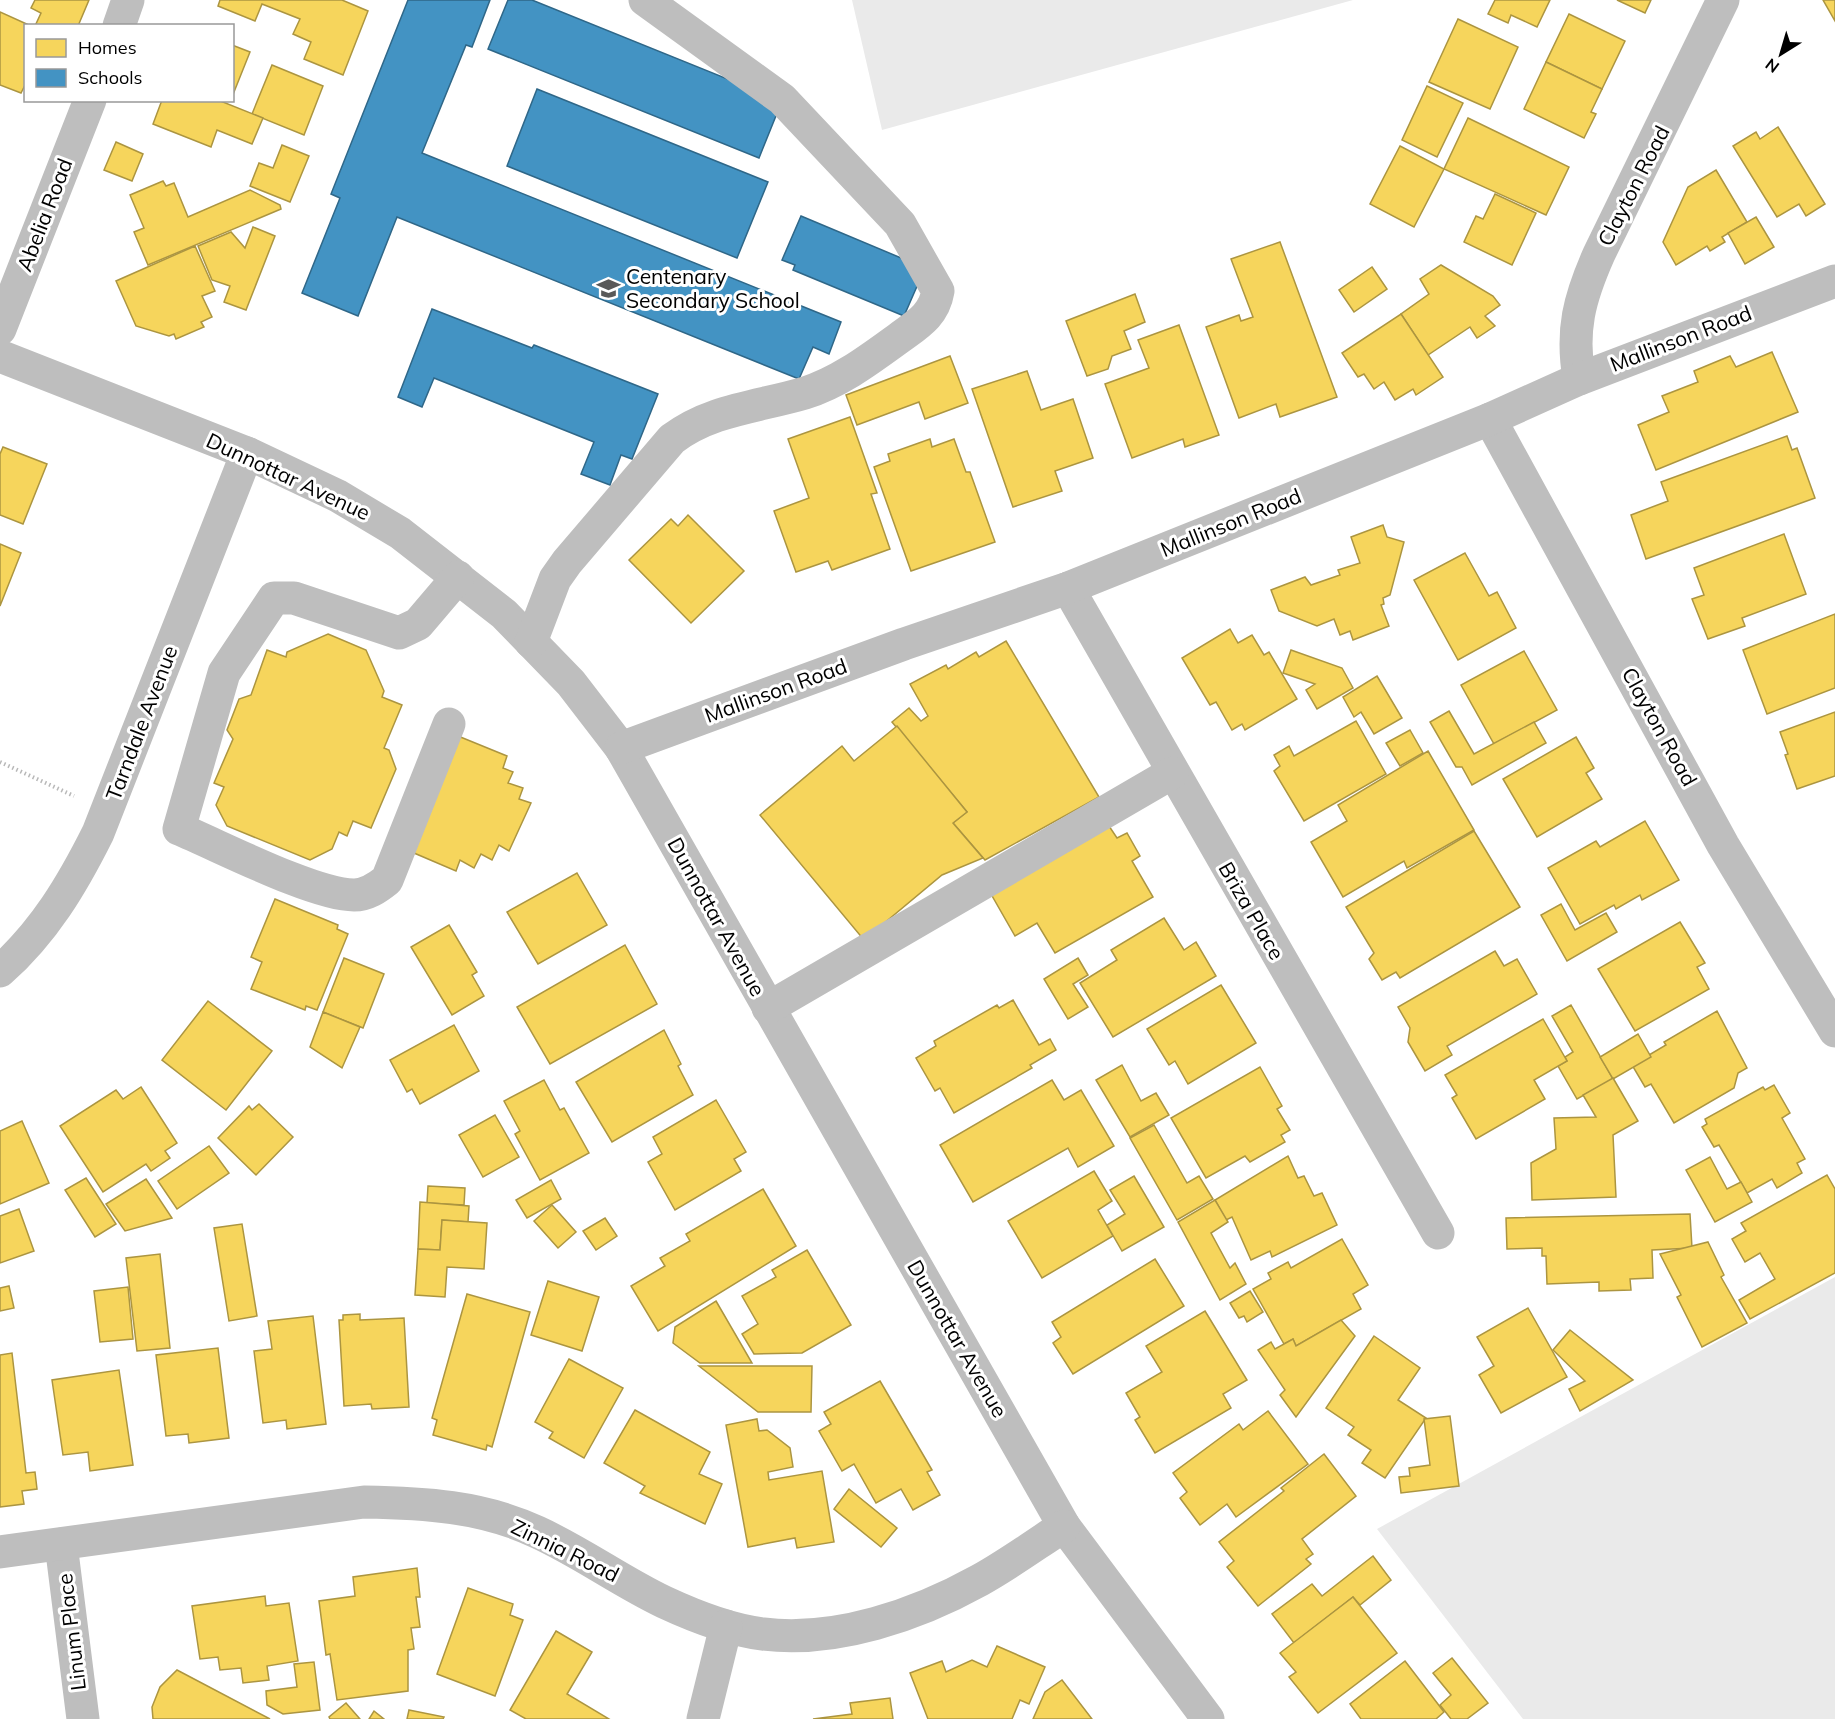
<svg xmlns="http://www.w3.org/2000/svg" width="1835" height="1719" viewBox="0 0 1835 1719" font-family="Mulish,sans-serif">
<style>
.green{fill:#eaeaea}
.homes{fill:#f6d55c;stroke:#ac9540;stroke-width:1.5}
.schools{fill:#4393c3;stroke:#2f6788;stroke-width:1.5}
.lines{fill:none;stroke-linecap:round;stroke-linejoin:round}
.path{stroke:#b8b8b8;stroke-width:4;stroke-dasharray:1.5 3;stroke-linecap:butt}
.minor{stroke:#bebebe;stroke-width:33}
.labels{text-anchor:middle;stroke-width:6;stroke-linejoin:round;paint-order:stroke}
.street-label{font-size:21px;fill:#000;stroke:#fff}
.poi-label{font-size:21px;fill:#000;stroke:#fff;text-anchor:start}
</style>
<rect width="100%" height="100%" fill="#fff"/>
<g class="green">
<path d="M852,0h501l-471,130z"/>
<path d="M1835,1277v442h-312l-146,-190z"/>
</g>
<g class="homes">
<path d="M35,0h54l-11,26h-43l6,-13 -10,-5z"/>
<path d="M220,0h122l26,11 -25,64 -39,-16 7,-17 -18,-8 7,-15 -38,-15 -7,17 -37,-15z"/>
<path d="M1495,0h55l-13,27 -26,-12 -3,8 -20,-9z"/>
<path d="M1617,0h34l-6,13z"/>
<path d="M1823,0h12v21z"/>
<path d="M0,12l31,14h-5v57l-5,10 -21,-8z"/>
<path d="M1569,14l56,27 -23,48 -56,-27z"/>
<path d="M1458,19l60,28 -28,62 -61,-27z"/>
<path d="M232,45l18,7 -18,45z"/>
<path d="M1546,62l56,27 -11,23 5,2 -12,24 -60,-29z"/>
<path d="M272,65l51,21 -19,49 -52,-21z"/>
<path d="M1427,86l36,17 -26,54 -35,-17z"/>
<path d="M162,100h56l45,18 -11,26 -35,-14 -6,17 -58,-23z"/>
<path d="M1468,118l101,49 -23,48 -102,-46z"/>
<path d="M1778,127l47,77 -19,12 -7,-12 -22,13 -44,-71 23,-14 4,7z"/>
<path d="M116,142l27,12 -11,27 -28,-11z"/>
<path d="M282,145l27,11 -19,46 -40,-16 9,-23 14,5z"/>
<path d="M1400,146l44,23 -30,58 -44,-23z"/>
<path d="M1716,170l31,52 -25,15 3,5 -15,9 -3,-5 -31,19 -13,-23 25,-55z"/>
<path d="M163,181l3,5 8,-3 14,34 62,-27 30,15 1,4 -133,56 -14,-33 10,-4 -14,-33z"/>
<path d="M1495,194l41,19 -24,52 -48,-23 12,-26 7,3z"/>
<path d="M1756,217l18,30 -29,17 -17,-31z"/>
<path d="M253,227l22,9 -29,74 -22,-8 6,-16 -18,-6 -14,-34 33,-14 14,16z"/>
<path d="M1280,242l57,155 -57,20 -4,-13 -37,14 -33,-91 33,-12 2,6 12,-4 -22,-58z"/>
<path d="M195,246l20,45 -13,5 10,21 -11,5 3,5 -28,12 -2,-5 -5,2 -33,-10 -20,-45z"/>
<path d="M1441,265l52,31 7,9 -15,11 10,10 -18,12 -7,-11 -42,28 -27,-41 28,-20 -9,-15z"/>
<path d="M1372,267l15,22 -33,23 -15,-22z"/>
<path d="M1135,294l10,28 -21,9 7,18 -19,7 -4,13 -21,7 -21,-55z"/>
<path d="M1401,314l42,63 -27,18 -3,-6 -18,11 -11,-18 -10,7 -10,-15 -6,3 -16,-24z"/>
<path d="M1179,325l40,110 -34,12 -2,-8 -51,19 -27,-74 44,-16 -11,-28z"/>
<path d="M1772,352l26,60 -142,58 -18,-45 31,-13 -7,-16 36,-14 -4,-11 36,-15 6,11z"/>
<path d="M950,356l18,47 -43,16 -6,-17 -62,23 -11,-30z"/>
<path d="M1027,371l14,39 32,-11 20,59 -38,13 7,20 -49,16 -41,-118z"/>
<path d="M850,417l27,76 -6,1 19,55 -58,21 -4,-9 -32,11 -22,-61 35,-13 -21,-59z"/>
<path d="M1787,436l5,14 5,-2 18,50 -169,61 -15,-44 37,-14 -7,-19z"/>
<path d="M930,439l2,8 22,-8 12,33h4l25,70 -84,29 -37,-104 16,-6 -2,-7z"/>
<path d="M3,447l44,17 -24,60 -23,-9v-61z"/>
<path d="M688,515l56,56 -53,52 -62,-63 42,-41 7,7z"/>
<path d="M1383,525l4,12 17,5 -14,53 -7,3 1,6 -3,1 8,21 -36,14 -3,-9 -10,4 -6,-16 -17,7 -38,-15 -8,-21 34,-13 6,8 29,-10 -2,-5 22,-7 -9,-26z"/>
<path d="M1784,534l22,60 -64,24 3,8 -37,13 -16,-40 12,-4 -10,-27z"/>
<path d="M0,544l21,9 -21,53z"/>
<path d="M1465,553l24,43 8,-4 19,36 -58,32 -44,-80z"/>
<path d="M1835,614v74l-68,26 -24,-64z"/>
<path d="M1230,629l8,14 14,-8 12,20 5,-3 28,47 -52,31 -3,-6 -10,6 -16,-28 -6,3 -28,-47z"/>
<path d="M328,634l38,16 18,41 -2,6 20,8 -18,43 5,2 7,19 -25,59 -18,-7 -6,15 -8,-4 -7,17 -22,11 -83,-34 -11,-21 8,-18 -10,-4 19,-44 -6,-9 12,-31 12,-4 16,-45 19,7 1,-5z"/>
<path d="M1006,641l93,156 -114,63 -32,-37 14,-11 -75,-90 17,-14 12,13 7,-5 -18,-32 36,-19 2,4 28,-17 3,5z"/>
<path d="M1291,650l51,18 11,20 -36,21 -11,-19 9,-6 -32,-11z"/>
<path d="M1524,651l33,59 -63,34 -33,-59z"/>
<path d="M1377,676l25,42 -28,16 -13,-22 -7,5 -11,-20z"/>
<path d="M1449,711l25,43 60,-32 12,21 -74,42 -10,-18h-6l-26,-45z"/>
<path d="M1835,712v64l-38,13 -12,-34 3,-1 -8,-22z"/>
<path d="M1356,721l30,53 -82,47 -30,-50 6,-5 -6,-11 15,-9 5,10z"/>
<path d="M897,726l70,86 -14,11 30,35 -41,17 -78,65 -104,-125 82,-69 12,15z"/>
<path d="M1410,730l13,23 -23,13 -14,-23z"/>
<path d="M458,736l49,20 -4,12 10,4 -5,11 15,5 -4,11 12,4 -22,48 -10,-6 -7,15 -11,-6 -7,14 -14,-8 -4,11 -49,-21z"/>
<path d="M1576,737l18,31 -8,5 16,26 -65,38 -34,-58z"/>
<path d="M1428,751l46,79 -67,38 -3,-7 -61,36 -32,-55 36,-21 -9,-16z"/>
<path d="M1645,821l34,59 -37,20 -2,-5 -24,14 -2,-4 -34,19 -32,-56 48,-27 4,6z"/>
<path d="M1109,826l8,12 10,-5 13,23 -8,5 21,36 -98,56 -18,-30 -22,13 -24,-42z"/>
<path d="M1474,831l46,76 -120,71 -4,-6 -14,8 -13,-21 5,-6 -28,-46z"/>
<path d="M577,873l30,52 -69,39 -31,-52z"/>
<path d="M275,899l63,26 -1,4 11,5 -31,76 -11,-4 -1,4 -54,-21 11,-27 -11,-5z"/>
<path d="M1561,904l14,26 31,-17 11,19 -50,29 -26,-46z"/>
<path d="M1164,918l20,32 12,-8 20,34 -103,61 -33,-54 37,-23 -6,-10z"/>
<path d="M1680,922l25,41 -8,4 12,22 -74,42 -37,-62z"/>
<path d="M449,925l28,47 -5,3 12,21 -32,19 -41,-68z"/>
<path d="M625,945l32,59 -107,60 -33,-57z"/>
<path d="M1495,951l9,15 13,-7 20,35 -90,52 5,9 -27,16 -17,-29 2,-14 -12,-21z"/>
<path d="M344,958l40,16 -21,54 -40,-16z"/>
<path d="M1078,958l10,17 -15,9 15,23 -20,12 -24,-40z"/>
<path d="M1221,985l35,58 -68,41 -13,-23 -6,4 -22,-36z"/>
<path d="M1013,1000l26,45 11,-6 6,11 -26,15 2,3 -78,45 -14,-25 -5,3 -19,-33 20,-12 -2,-5 63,-36 2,3z"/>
<path d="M208,1001l64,50 -46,59 -64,-50z"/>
<path d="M1571,1005l42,74 -36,20 -19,-33 9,-5 -2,-4 8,-5 -21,-36z"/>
<path d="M1717,1011l30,57 -9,5 -4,15 -60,35 -23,-39 -6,3 -13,-22 34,-20 -2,-3z"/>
<path d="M323,1012l37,15 -18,41 -32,-21z"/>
<path d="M1543,1019l24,42 -33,19 11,19 -69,40 -24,-41 5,-3 -12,-20z"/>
<path d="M454,1025l25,46 -59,33 -8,-15 -5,3 -17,-32z"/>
<path d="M664,1030l17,34 -3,2 15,29 -81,47 -36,-60z"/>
<path d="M1638,1034l13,23 -38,22 -13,-22z"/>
<path d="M1122,1065l19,36 15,-8 13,22 -39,22 -34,-57z"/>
<path d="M1260,1067l22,39 -5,3 13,21 -9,5 4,7 -35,20 -5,-6 -39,22 -35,-60z"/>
<path d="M1613,1078l25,43 -25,14 3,62 -84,3 -1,-37 25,-14 -2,-31 42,-1 -13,-22z"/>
<path d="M544,1080l16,30 4,-2 25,45 -49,27 -25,-46 5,-3 -16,-30z"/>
<path d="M1052,1080l12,20 17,-10 33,56 -36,21 -10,-19 -95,54 -33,-57z"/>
<path d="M1774,1085l16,28 -8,5 23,41 -8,4 5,10 -25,15 -5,-9 -25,14 -28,-48 -5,2 -12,-20 5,-3 -2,-5 58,-32 2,3z"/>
<path d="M141,1087l36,56 -12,8 5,7 -19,13 -5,-7 -43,28 -43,-66 56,-36 7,9z"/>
<path d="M716,1100l30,52 -12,7 7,12 -66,39 -27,-48 14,-8 -9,-17z"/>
<path d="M259,1104l34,33 -37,38 -38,-37 31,-32 3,4z"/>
<path d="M495,1115l24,42 -36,20 -24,-42z"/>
<path d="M22,1121l27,62 -49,21v-73z"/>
<path d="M1154,1125l33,58 12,-7 14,23 -36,21 -47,-82z"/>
<path d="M209,1146l20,27 -52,36 -19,-28z"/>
<path d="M1288,1156l10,22 6,-2 10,20 8,-3 15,32 -65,32 -2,-6 -19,9 -19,-43 -6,3 -11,-20z"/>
<path d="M1710,1157l17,32 14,-7 11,20 -37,20 -29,-52z"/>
<path d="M1094,1171l18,30 -14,9 15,26 -71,42 -34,-57z"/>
<path d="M1827,1175l8,14v84l-85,46 -11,-19 36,-21 -15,-26 -15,9 -13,-23 14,-8 -5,-8z"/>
<path d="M1134,1176l30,51 -42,24 -15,-26 18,-11 -15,-24z"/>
<path d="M86,1178l30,46 -21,13 -30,-47z"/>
<path d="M146,1179l26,39 -47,13 -19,-27z"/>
<path d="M551,1180l10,19 -34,19 -11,-18z"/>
<path d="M428,1186l37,2 -1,17 -37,-2z"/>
<path d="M763,1189l33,57 -138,85 -27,-45 34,-20 -5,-8 30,-17 -4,-7z"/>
<path d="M1215,1200l13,22 -17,11 19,35 5,-5 11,21 -26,16 -42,-78z"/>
<path d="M420,1202l49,4 -1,16 -26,-2 -2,30 -22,-1z"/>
<path d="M552,1205l24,27 -18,16 -24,-27z"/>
<path d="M19,1209l15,42 -34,12v-47z"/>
<path d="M1690,1214l2,34 -40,2 1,28 -23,1 1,11 -32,1v-9l-52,2 -1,-28h-4v-8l-35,1 -1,-31z"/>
<path d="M605,1218l12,18 -21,14 -13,-19z"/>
<path d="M442,1220l45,3 -3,46 -37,-2 -2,30 -30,-2 3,-46 22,1z"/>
<path d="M242,1224l15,92 -28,5 -15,-93z"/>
<path d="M1342,1239l26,46 -15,9 8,15 -65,37 -3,-7 -9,5 -31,-55 18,-10 -3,-6 20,-11 3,6z"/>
<path d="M1708,1242l16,33 -3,2 26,46 -45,24 -25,-50 4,-2 -21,-41z"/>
<path d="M807,1250l44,75 -49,28 -48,1 -12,-20 16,-10 -16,-28 34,-19 -4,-7z"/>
<path d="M160,1254l10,94 -33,3 -11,-93z"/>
<path d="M1155,1259l29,47 -111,68 -20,-31 8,-6 -9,-15z"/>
<path d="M548,1281l51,16 -17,54 -51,-16z"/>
<path d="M9,1286l5,22 -14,3v-23z"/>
<path d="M128,1287l5,52 -33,3 -6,-51z"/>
<path d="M1250,1291l13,21 -16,10 -3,-6 -5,2 -9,-15z"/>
<path d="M467,1294l63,18 -38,135 -5,-2 -1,5 -53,-15 4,-15 -5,-2z"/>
<path d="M716,1301l36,62h-52l-27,-20 2,-16z"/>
<path d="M1528,1308l39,69 -66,36 -22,-38 15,-9 -17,-29z"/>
<path d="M1205,1311l42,69 -24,14 8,14 -76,45 -20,-33 5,-3 -14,-24 36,-21 -16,-26z"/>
<path d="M360,1314v6l44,-2 5,89 -37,2 -1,-5 -27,2 -5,-86h4v-5z"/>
<path d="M313,1316l13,108 -39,5 -1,-9 -23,3 -9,-72 18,-2 -4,-28z"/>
<path d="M1341,1320l14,16 -59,81 -16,-22 5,-5 -27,-40 13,-8 4,7 18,-10 3,7z"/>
<path d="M1570,1330l63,50 -53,31 -11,-22 16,-8 -32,-31z"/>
<path d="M1374,1336l46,32 -22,32 28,18 -41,60 -23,-15 9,-13 -23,-15 6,-8 -28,-19z"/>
<path d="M218,1348l11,90 -40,5 -1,-9 -22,2 -10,-81z"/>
<path d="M12,1353l14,120 9,-1 2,17 -15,2 2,13 -24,3v-152z"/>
<path d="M569,1359l54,29 -39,70 -35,-20 4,-6 -18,-10z"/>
<path d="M699,1366h113l-1,46h-53z"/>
<path d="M119,1370l14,95 -43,6 -2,-19 -25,3 -11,-75z"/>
<path d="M880,1381l52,89 -5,2 13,23 -27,15 -12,-21 -25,14 -22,-39 -12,7 -23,-40 12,-7 -7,-12z"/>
<path d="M635,1410l75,42 -11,22 23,10 -17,40 -65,-31 5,-7 -41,-23z"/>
<path d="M1268,1411l40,53 -72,53 -9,-13 -27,21 -20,-27 7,-6 -14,-19 66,-49 4,6z"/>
<path d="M1450,1416l9,70 -58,7 -2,-16 11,-1 -1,-8 21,-3 -6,-46z"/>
<path d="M757,1419l2,12 8,-1 23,18 3,19 -25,5 1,8 53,-9 12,71 -37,6 -2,-10 -47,9 -22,-122z"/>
<path d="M1324,1454l32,42 -54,43 11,15 -7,5 5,5 -53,42 -31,-39 7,-6 -15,-19 65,-51 -3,-3z"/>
<path d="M849,1489l48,39 -16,19 -47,-38z"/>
<path d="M1373,1556l18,24 -31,25 -7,-8 -59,46 -22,-29 40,-30 10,12z"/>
<path d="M417,1568l3,29h-4l4,30 -9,1 3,21 -6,1v41l-71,9 -7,-46 -4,1 -7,-54 36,-5 -2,-19z"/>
<path d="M468,1588l45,16 -3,11 13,5 -28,76 -58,-22z"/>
<path d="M265,1596l1,10 23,-3 9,58 -31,5 2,14 -26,3 -2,-15 -21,2 -2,-13 -18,2 -8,-53z"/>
<path d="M1353,1597l44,56 -79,60 -29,-36 7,-5 -16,-19z"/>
<path d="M556,1631l36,21 -25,42 42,25h-83l-16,-9z"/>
<path d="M997,1646l48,21 -16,37 -9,-4 -8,19h-84l-18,-46 32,-12 4,11 26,-12 15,7z"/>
<path d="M1452,1658l36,45 -21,16h-16l-11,-14 11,-10 -18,-22z"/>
<path d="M1405,1661l39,51 -8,7h-75l-11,-15z"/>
<path d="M314,1662l6,48 -37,4 -16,-9 -1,-14 31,-4 -3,-23z"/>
<path d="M177,1670l93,49h-117l-1,-12 8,-20z"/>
<path d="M1062,1680l30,39h-59l12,-27z"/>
<path d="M890,1698l3,21h-80l39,-5 -2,-11z"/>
<path d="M346,1703l14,16h-30l-1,-2z"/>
<path d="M409,1710l35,7 -1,2h-36z"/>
<path d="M374,1711l10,8h-15z"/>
</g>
<g class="schools">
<path d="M408,0h82l-18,47 -6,-2 -44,108 419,169 -12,32 -16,-7 -14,32 -402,-162 -39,99 -56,-23 38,-95 -9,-4z"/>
<path d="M508,0h24l250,101 -23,57 -271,-109z"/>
<path d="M537,89l231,93 -31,76 -230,-92z"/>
<path d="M801,216l124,52 -21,48 -111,-46 2,-5 -13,-5z"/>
<path d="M432,309l100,39 2,-3 124,49 -26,65 -11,-4 -11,30 -29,-11 13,-32 -160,-64 -12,29 -24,-10z"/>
</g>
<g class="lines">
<path class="path" d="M0,762l74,34"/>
<g class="minor">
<path d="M119,26l9,-26"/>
<path d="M0,329l90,-229"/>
<path d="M0,356l247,97 91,43 62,37 104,81 67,69 50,65 443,778 144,193"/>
<path d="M1579,379c-8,-49 0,-80 20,-125l124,-254"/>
<path d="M1490,419l233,426 112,186"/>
<path d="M1068,588l370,645"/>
<path d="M531,642l24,-63 12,-17 105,-123c40,-30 86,-32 133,-46 35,-11 65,-34 94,-55 19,-14 35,-23 39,-47l-38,-67 -118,-125 -137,-99"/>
<path d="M449,724l-62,156c-10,8 -20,15 -33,15 -40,0 -134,-49 -175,-66l45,-156 50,-75h20l105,35 19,-9 40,-47"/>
<path d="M621,748l283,-104 164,-56 422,-169 89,-40 256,-98"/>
<path d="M0,971c44,-39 72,-86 98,-138l149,-380"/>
<path d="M768,1008l404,-235"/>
<path d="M61,1544l22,175"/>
<path d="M0,1552l364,-50c59,1 118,4 173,30 44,20 83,49 127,70 30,14 65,28 99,32 73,9 154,-19 217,-54 29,-16 56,-36 84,-54"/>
<path d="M703,1719l23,-93"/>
</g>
</g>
<defs>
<symbol id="school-bare" viewBox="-9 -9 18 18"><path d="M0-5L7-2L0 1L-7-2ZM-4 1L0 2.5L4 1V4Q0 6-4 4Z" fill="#595959" stroke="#fff" stroke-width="2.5" paint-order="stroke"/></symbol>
</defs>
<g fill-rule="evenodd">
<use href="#school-bare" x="592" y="272" width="33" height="33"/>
</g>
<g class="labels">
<g class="street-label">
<text transform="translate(1634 186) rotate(-63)" y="7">Clayton Road</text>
<text transform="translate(45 215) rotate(-69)" y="7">Abelia Road</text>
<text transform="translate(1681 339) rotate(-21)" y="7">Mallinson Road</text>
<text transform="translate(288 477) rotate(25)" y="7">Dunnottar Avenue</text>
<text transform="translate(1231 523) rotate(-22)" y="7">Mallinson Road</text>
<text transform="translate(776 691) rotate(-20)" y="7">Mallinson Road</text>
<text transform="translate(142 723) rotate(-69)" y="7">Tarndale Avenue</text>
<text transform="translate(1659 727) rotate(61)" y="7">Clayton Road</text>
<text transform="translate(1251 911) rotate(60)" y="7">Briza Place</text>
<text transform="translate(716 917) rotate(61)" y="7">Dunnottar Avenue</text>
<text transform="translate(957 1339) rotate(60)" y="7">Dunnottar Avenue</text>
<text transform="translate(565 1551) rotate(26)" y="7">Zinnia Road</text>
<text transform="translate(72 1632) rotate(-97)" y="7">Linum Place</text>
</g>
<g class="poi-label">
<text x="626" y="284">Centenary<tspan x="626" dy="24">Secondary School</tspan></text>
</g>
</g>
<rect x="24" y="24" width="210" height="78" fill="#ffffff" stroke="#999999" stroke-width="1.5"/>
<rect x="36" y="39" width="30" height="18" fill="#f6d55c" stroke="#999999" stroke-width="1.5"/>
<text x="78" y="54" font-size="18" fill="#000000">Homes</text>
<rect x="36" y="69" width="30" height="18" fill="#4393c3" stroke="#999999" stroke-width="1.5"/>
<text x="78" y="84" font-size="18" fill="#000000">Schools</text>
<g transform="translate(1781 54) rotate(217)" stroke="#ffffff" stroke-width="4.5" paint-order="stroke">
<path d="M0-4.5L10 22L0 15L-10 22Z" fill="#000000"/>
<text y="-9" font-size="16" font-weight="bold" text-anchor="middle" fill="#000000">N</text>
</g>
</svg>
